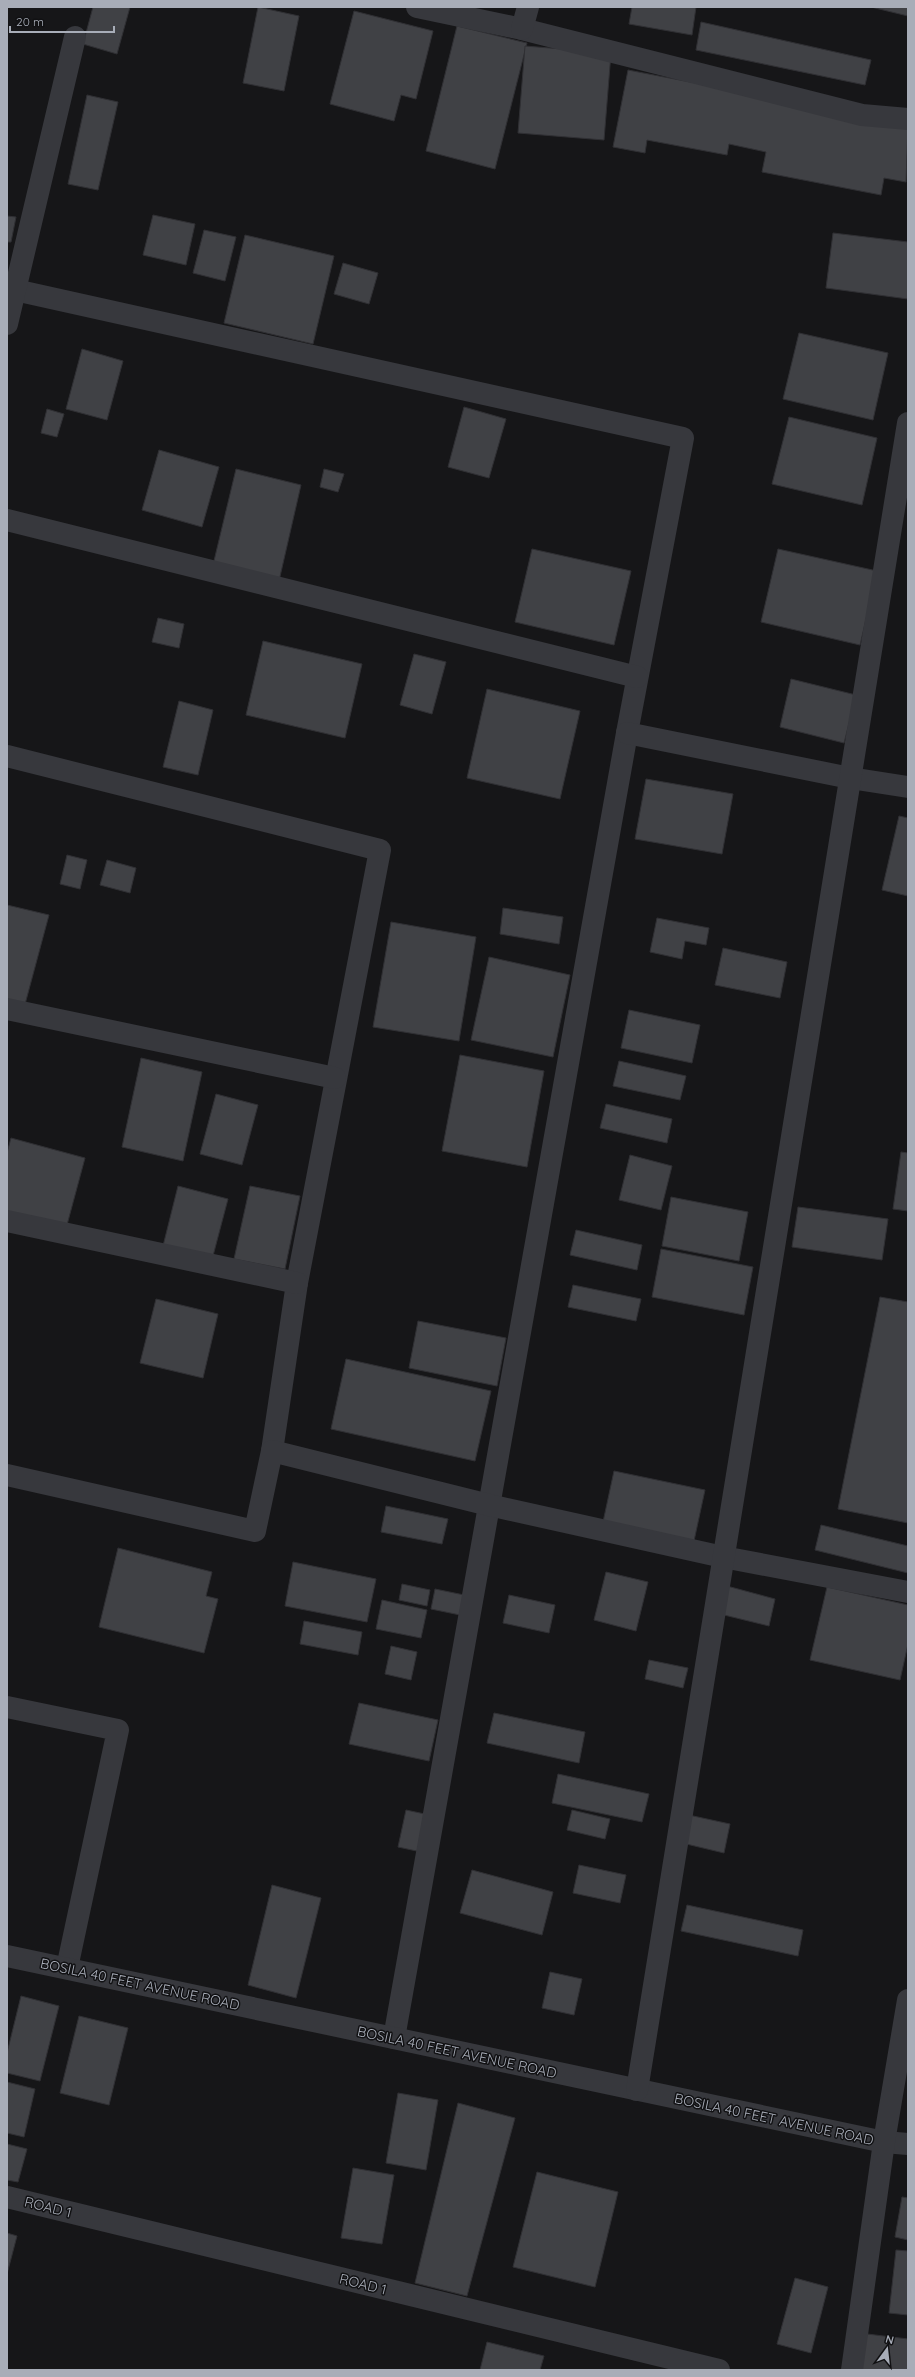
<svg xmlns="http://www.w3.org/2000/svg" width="915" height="2377" viewBox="0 0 915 2377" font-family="Quicksand,sans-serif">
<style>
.building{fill:#404145;stroke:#303034}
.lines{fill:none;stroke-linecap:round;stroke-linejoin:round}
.minor{stroke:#37383d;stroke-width:22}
.labels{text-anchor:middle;stroke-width:3;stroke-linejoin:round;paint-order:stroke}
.street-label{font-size:14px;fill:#a8adb8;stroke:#111113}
</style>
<rect width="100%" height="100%" fill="#161618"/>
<g class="building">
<path d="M93,7h37l-13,47 -34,-10z"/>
<path d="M258,7l41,9 -15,75 -41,-8z"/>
<path d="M632,7h64l-4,28 -63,-11z"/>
<path d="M871,7h37v9z"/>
<path d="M354,11l79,20 -17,68 -15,-4 -7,26 -64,-17z"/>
<path d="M701,22l170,38 -6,25 -169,-35z"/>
<path d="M457,26l70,17 -32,126 -69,-18z"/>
<path d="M525,46l86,7 -7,87 -86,-7z"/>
<path d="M628,70l280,54 -2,58 -22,-4 -3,17 -119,-23 4,-20 -37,-8 -2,11 -80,-15 -2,13 -32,-6z"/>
<path d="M87,95l31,7 -20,88 -30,-6z"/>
<path d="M153,215l42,9 -9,41 -43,-10z"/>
<path d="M7,216l9,1 -5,25h-4z"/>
<path d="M204,230l32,7 -11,44 -32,-8z"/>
<path d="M833,233l75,9v57l-82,-11z"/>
<path d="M245,235l89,21 -21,88 -89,-21z"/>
<path d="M343,263l35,10 -9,31 -35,-10z"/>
<path d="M799,333l89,20 -15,67 -90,-21z"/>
<path d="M82,349l41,12 -16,59 -41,-11z"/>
<path d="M464,407l42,12 -17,59 -41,-11z"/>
<path d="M47,409l17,5 -7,23 -16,-4z"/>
<path d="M789,417l88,21 -15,67 -90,-21z"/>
<path d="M159,450l60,17 -17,60 -60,-17z"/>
<path d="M236,469l65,16 -22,96 -66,-16z"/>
<path d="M324,469l20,5 -6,18 -18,-5z"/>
<path d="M532,549l99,22 -17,74 -99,-23z"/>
<path d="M778,549l99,22 -17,74 -99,-23z"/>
<path d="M158,618l26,6 -5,24 -27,-6z"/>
<path d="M263,641l99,23 -17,74 -99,-23z"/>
<path d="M414,654l32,8 -14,52 -32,-9z"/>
<path d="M791,679l65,16 -12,48 -64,-16z"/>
<path d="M487,689l93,22 -20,88 -93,-21z"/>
<path d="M179,701l34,9 -15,65 -35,-8z"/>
<path d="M646,779l87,15 -11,60 -87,-15z"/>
<path d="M899,816l9,2v78l-26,-6z"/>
<path d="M67,855l20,5 -7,29 -20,-5z"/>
<path d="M107,860l29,8 -6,25 -30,-8z"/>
<path d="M7,905l42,10 -25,93 -17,-5z"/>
<path d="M503,908l60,9 -4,27 -59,-10z"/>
<path d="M657,918l52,10 -3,17 -21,-4 -3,18 -32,-7z"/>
<path d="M391,922l85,15 -17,104 -86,-14z"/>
<path d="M723,948l64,14 -7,36 -65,-13z"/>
<path d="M489,957l81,18 -17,82 -82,-17z"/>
<path d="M629,1010l71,15 -8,38 -71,-15z"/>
<path d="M460,1055l84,16 -17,96 -85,-16z"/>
<path d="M141,1058l61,14 -19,89 -61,-14z"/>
<path d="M619,1061l67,15 -6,24 -67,-14z"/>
<path d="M216,1094l42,11 -16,60 -42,-11z"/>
<path d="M606,1104l66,15 -5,24 -67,-15z"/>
<path d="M11,1138l74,20 -21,78 -57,-15v-68z"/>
<path d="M901,1152l7,1v58l-15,-2z"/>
<path d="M630,1155l42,11 -11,44 -42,-10z"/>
<path d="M178,1186l50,13 -19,72 -49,-13z"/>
<path d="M250,1186l50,10 -15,73 -51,-10z"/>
<path d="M671,1197l77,15 -9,49 -77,-15z"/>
<path d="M798,1207l90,12 -6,41 -90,-13z"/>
<path d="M576,1230l66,15 -5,25 -67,-15z"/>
<path d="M661,1249l92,18 -9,48 -92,-18z"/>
<path d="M573,1285l68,14 -5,22 -68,-14z"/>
<path d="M880,1297l28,5v221l-70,-14z"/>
<path d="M156,1299l62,15 -15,64 -63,-15z"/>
<path d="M418,1321l88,17 -9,48 -88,-18z"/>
<path d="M346,1359l145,32 -16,70 -144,-32z"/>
<path d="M614,1471l91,19 -11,51 -91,-19z"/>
<path d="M386,1506l62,13 -6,25 -61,-12z"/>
<path d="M821,1525l87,21v27l-93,-23z"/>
<path d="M118,1548l94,24 -6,24 12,3 -14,54 -105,-26z"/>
<path d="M293,1562l83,17 -9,43 -82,-16z"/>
<path d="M606,1572l42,10 -12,49 -42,-11z"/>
<path d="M402,1584l28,6 -3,16 -28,-6z"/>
<path d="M727,1586l48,13 -6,27 -49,-12z"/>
<path d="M827,1587l81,18v39l-8,36 -90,-20z"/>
<path d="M435,1589l34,7 -4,20 -34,-7z"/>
<path d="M509,1595l46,10 -6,28 -46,-10z"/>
<path d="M382,1600l45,10 -6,28 -45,-9z"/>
<path d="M304,1621l58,11 -4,23 -58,-11z"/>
<path d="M391,1646l26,6 -6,28 -26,-6z"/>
<path d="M649,1660l39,8 -5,20 -38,-9z"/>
<path d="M359,1703l79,17 -9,41 -80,-17z"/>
<path d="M494,1713l91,19 -6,31 -92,-20z"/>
<path d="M558,1774l91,20 -7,28 -90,-19z"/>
<path d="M406,1810l28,6 -8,37 -28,-6z"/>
<path d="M572,1810l38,9 -5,20 -38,-9z"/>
<path d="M684,1814l46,10 -6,29 -46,-11z"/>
<path d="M579,1865l47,10 -6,28 -47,-10z"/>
<path d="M472,1870l81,22 -11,43 -82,-22z"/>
<path d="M272,1885l49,13 -25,100 -48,-13z"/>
<path d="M687,1905l116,25 -5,26 -117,-25z"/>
<path d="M550,1972l32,7 -8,36 -32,-7z"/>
<path d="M21,1996l38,10 -19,75 -33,-8v-20z"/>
<path d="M79,2016l49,12 -19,77 -49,-12z"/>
<path d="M7,2082l28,7 -11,48 -17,-4z"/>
<path d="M398,2093l40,7 -12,70 -40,-7z"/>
<path d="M458,2103l57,15 -48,178 -52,-13z"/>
<path d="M7,2144l20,5 -9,33 -11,-2z"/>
<path d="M353,2168l41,7 -12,69 -41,-6z"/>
<path d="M537,2172l81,20 -23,95 -82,-20z"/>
<path d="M902,2197l6,1v42l-13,-3z"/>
<path d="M7,2233l10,3 -10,38z"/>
<path d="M896,2250l12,1v64l-19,-2z"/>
<path d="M795,2278l33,9 -17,66 -34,-9z"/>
<path d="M859,2333l49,6v31h-53z"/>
<path d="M487,2342l57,14 -4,14h-60z"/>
</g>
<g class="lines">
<g class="minor">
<path d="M417,7l105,22 340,86 46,4"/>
<path d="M522,29l6,-22"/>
<path d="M15,290l668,148 -56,295 -233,1305"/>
<path d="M7,324l68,-287"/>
<path d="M7,520l630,157"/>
<path d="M627,733l223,45 58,9"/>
<path d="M7,756l373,94 -83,433 -25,168"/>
<path d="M7,1009l328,69"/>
<path d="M7,1221l290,62"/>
<path d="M7,1475l248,56 17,-80 217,54 234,52 185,35"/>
<path d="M7,1707l111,23 -51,238"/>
<path d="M7,1956l877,186 24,2"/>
<path d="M637,2090l271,-1667"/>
<path d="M7,2197l712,173"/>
<path d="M852,2370l32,-228 24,-142"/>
</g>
</g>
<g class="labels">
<g class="street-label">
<text transform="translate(140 1984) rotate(12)" y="5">BOSILA 40 FEET AVENUE ROAD</text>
<text transform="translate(457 2052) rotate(12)" y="5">BOSILA 40 FEET AVENUE ROAD</text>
<text transform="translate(774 2119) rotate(12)" y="5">BOSILA 40 FEET AVENUE ROAD</text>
<text transform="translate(48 2207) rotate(14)" y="5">ROAD 1</text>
<text transform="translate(363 2284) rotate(14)" y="5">ROAD 1</text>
</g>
</g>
<rect width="915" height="2377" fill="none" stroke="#a8adb8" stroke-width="16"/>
<g transform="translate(887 2349) rotate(15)" stroke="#111113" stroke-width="3" paint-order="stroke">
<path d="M0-3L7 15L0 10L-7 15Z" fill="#a8adb8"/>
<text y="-6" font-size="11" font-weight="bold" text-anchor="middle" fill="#a8adb8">N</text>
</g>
<path d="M10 26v6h104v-6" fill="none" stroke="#a8adb8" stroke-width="2"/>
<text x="16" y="26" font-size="12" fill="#a8adb8" stroke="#111113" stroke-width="3" paint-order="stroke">20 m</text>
</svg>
